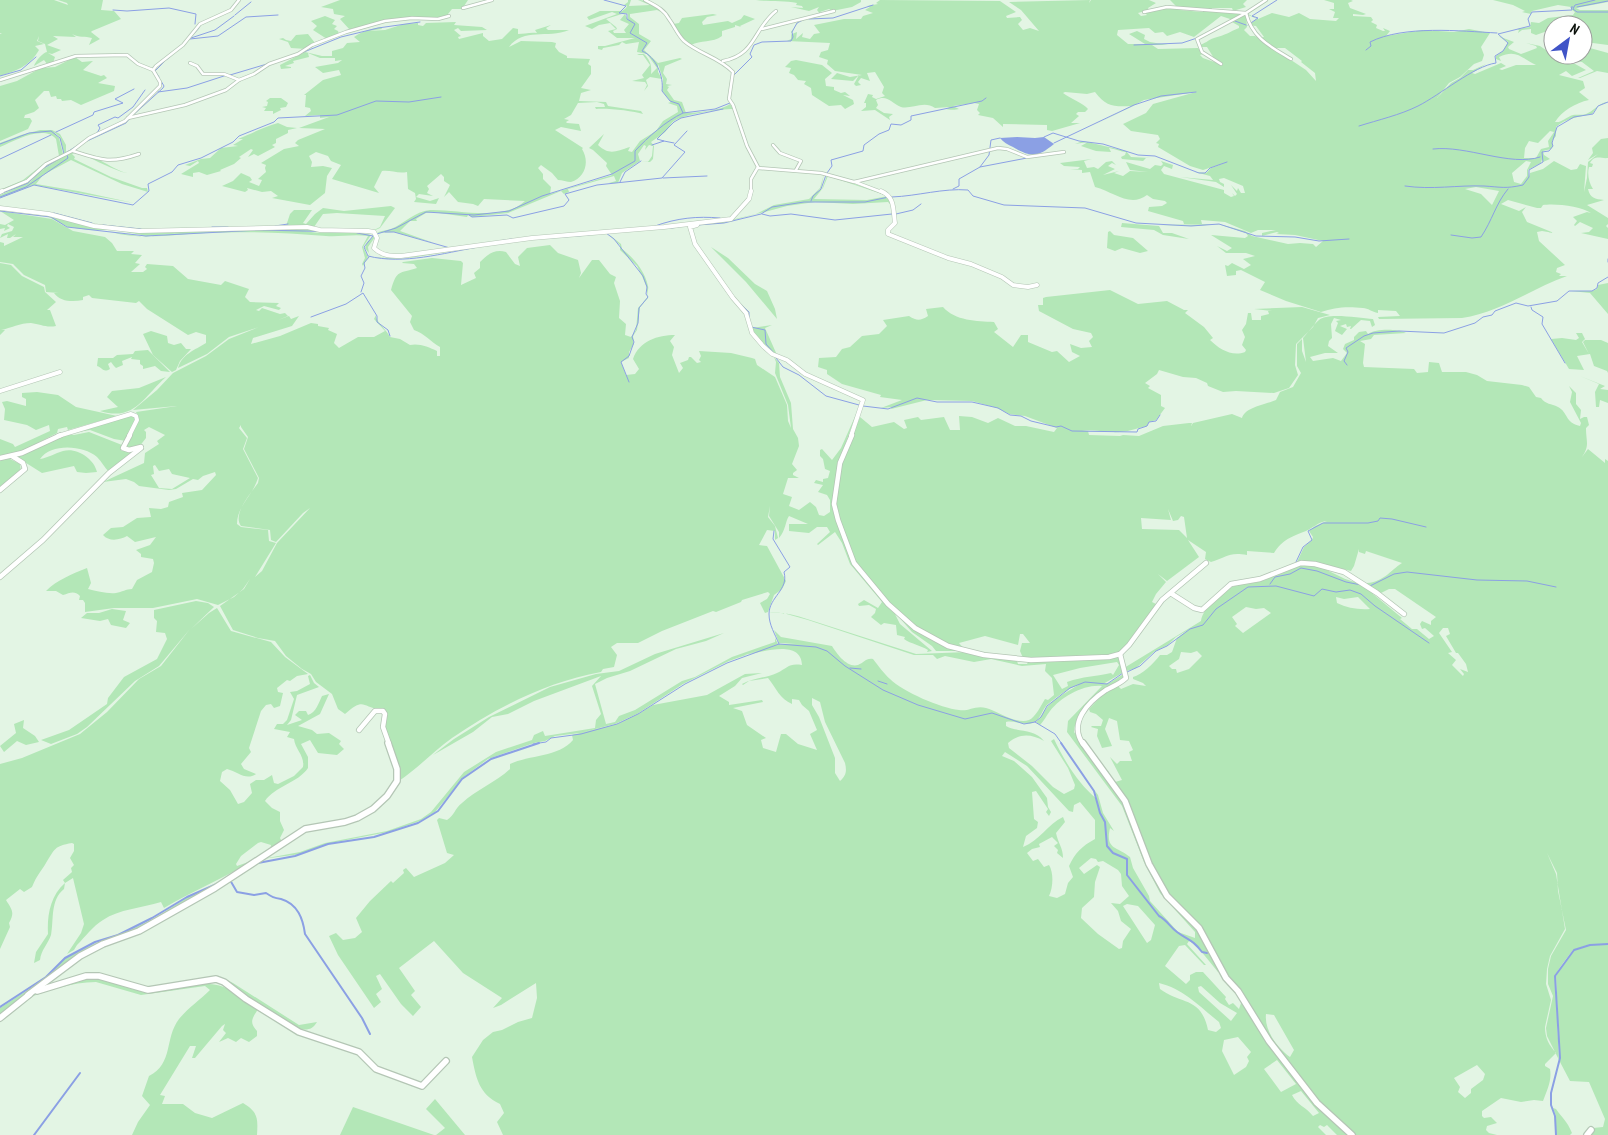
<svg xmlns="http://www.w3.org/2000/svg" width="1608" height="1135" viewBox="0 0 1608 1135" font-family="'PT Sans Narrow',sans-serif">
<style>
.green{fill:#b3e7b7;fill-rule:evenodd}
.water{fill:#8ba0e4}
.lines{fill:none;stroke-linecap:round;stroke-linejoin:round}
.stream-far1{stroke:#8ba0e4;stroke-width:1}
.stream{stroke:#8ba0e4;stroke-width:2}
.street-far3-casing{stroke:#b4c6b5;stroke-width:4}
.street-far2-casing{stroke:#b4c6b5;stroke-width:5}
.street-far1-casing{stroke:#b4c6b5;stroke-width:6}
.street-casing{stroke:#b4c6b5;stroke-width:8}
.street-far3{stroke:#fff;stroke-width:2.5}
.street-far2{stroke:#fff;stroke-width:4}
.street-far1{stroke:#fff;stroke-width:4.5}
.street{stroke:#fff;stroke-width:5.5}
</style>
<rect width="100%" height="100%" fill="#e3f5e4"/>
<g class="green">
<path d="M0,0h54l14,5 -1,-2 -9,-3h45l-2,10 13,1 7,8 -29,12 -1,1 9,7 -11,6 3,-7c-7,-2 -13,0 -20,-4l4,3 -23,-1 5,3 -11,6 14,5 -9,4 -4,-1 7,4 -2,6 -5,2 -4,-5 -10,6c1,-4 9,-14 13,-14l-2,-8 -7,-3 1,-5 -2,5 7,3 -9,2 4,4c-9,16 -23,21 -39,26v-42h2l-2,-1z"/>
<path d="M340,0h128l-6,9h-10l-4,5 2,1 -5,3 -57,3 -37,8 5,-6 -6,7 -10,-11 5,-3 -11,-2 -1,-5 -12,-2z"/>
<path d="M628,0h3l-2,6 21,-1 -12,-5c10,0 17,5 23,12l-4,-2 -27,4v3l9,7v10l12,7 -7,9 14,13 22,-5 2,1 -17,7 -2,7 4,6 -1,5 6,1 -5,1 2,1 -2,3 7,10 8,2 4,11c10,0 37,-3 44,-9l3,5c-12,0 -49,5 -59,12 -4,3 -6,9 -10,12 -4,3 -9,6 -13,9l3,4 -1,13 -3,3 -9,-1 7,1 4,-6 1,-10 -4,-1 -4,5 1,-4 -2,-1 -6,9 2,7 -18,12 -4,10h-9l7,-2 -2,-5 -46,13 1,3 -5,2 -3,-3 -53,22 -36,4 -4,-2 -1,2 -35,-5 -6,1 -10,6 1,2h-7l-10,10 34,12 -40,-11 -17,1c5,-3 8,-2 14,-4 13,-5 24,-18 39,-19 27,-1 73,12 95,-9l-41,-2 -6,7 -5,-2 -15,-2 -9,-10 -5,5 6,-12 -6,-4v-4l-3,-3 -14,12 2,3 -2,4 6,3 -14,-2 -3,3 14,4 9,-3 -3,6 -22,-2 2,-3 -1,-6 -7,-4 -1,-17c-9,2 -16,-2 -25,-1l-8,16 5,6 -47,-14 9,-14 -10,-4 -3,-5 -12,-4 -7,4 3,6 -1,5 12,-1 9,2 -5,8 -2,17 -15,12 -38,-7 6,-2 -7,-5 -9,1 -15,-4 1,2 -3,2 -23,-6 11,-5 8,-8 9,4 2,3 -3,2 10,4 3,-6 -4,-1 8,-7 -1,-4 1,-3 -5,-2 23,-14 15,-3 -4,-3 3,-3 27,-11 -26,-1 30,-11 -9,1v-3l-15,1 6,-5 -1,-3 -5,-1 1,-12h-2l19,-15 18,-5 -2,-5 -16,3 -8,-6 23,-4 4,-3 -7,1v-3h-15l-12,-5 1,4 -16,4 1,2 -9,3 6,1v1l-10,1 -1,-4 25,-13 17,4h10v-5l11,-3 4,-5 13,-1 -6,-5c8,-6 17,-8 27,-10l1,2 -14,2 17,-1 19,-6 14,-1v2l5,1 3,-3 30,-1 -2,3 28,2 5,3 -26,1 -3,-3 -4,2 7,6 -3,1 1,2 24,-6v3l6,5 13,-2 11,-11 5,1v5c6,0 12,-2 19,-1l-2,-3 16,-5 -5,3 2,2h21c-22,9 -45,-3 -60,17l12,-6 31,1 4,1 -1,4 4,5 8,4v2l23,1 -2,5 3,2v8l-10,14 10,2 -10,3 -2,8 27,1 2,4 33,5 2,3c-10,-3 -35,-6 -47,-5l-1,-2h10l-1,-3 -7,-2 -19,1 -7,12 -7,4 5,1 -3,2 1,1 12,1 2,7 -20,-4 -6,3 28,18 -1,1c8,13 3,29 -11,33 -4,0 -9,-2 -13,-2l-6,-7 -11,-8 -3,3 5,6v5l8,8 -1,7 62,-19 -6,-9 1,-3 -14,-13 -4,-2 15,-14 -6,11c12,11 18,6 32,2l-2,4 4,1 8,-11 16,-10 7,-10 15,-9 -1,-6 -9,-3 3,-1 -9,-11 1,-12 -5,-15v8l4,7 -12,-2 -4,3 2,6 -4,5 3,-6 -2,-3 -13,-1 12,-3 -2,-3 8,-10 -7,-10h-4l-2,-1h7c6,6 8,11 7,20l6,-6 -10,-14 -10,-2 2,-10 -13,2 -4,-2 -3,3 -16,3 -1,2 -4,-1v-3h7l30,-8h-18l-9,-7 8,-2 -6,-6 -11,2 -7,4 -7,-3 32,-12 -5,-2 -23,8 -2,-3 13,-6h22l4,-3 1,-2 -3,-1 4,-3zM625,13l3,1v6l-3,-6 -5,6 9,4 -5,6 2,3h-12l-1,-2 4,-2 -1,-2 -10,-8z"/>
<path d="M756,0h105v2l-9,5 -20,4 -3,-2 -9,3v2l-3,-4 2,-3 -10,4 -18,-4 12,1 -1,-2 -6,-1 1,-2c-13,-3 -28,-1 -41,-3z"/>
<path d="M880,0l120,1 16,11 -10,4 1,2 13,-1 2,3 -4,4 5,6 7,-2 9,3 -18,-21 -12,-8 81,-2 -1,3 2,-3h58l7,3 -8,5 1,2 -11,3 3,3 6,-1 -2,-2 15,-5h19l1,2 23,2v-2l-26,-3 -7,-7h77l-4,4 3,3 -13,4 -1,-3h-20l-1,3 31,3 27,-14 -21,14 10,5 14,-6 17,4 10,-4 11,6 26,2 3,-3h-6l2,-6 -6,-3h5v-6l-10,-3h27l2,1 -5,2 2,5 16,6 -3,1 -10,-1v2l18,1 2,3 -2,2 6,3 -1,3 7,3h2l-2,-3 7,3 -4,5 37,-6 31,2 15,-3 21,4 -9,14 3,8 -2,6 -8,3 -14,13 -11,6 -12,15 14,-15 9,-5 8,-8h5l13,-6 -14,9 3,1 26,-11 5,3 -7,3 3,1 14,-5h20c-16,-8 -20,-16 -37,-8l2,4 -5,-2v-3l7,-5 5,-9 -10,-6 16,6 -6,5 1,2 12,5 16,-6 -1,-2 -10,-3 14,3 13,9h30v-3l7,-4 18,5v20l-11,-2 -17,7h-2l16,-7 -12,-9 -14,-2 18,10 -14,6 -6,-5 -7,4 24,6 2,7 -6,4 10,8c-14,3 -27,11 -34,22 7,1 11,-5 18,-7 5,-1 10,1 15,-2 8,-4 12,-11 20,-11l-10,4 -6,8c-13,3 -26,4 -36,13v9l-4,5 1,5 -2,3 -8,2 1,4 6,4 -7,3 -1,-3 -1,4 -13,7 1,7 1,-4 13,-4 11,-8 17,9 6,-1 3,-5 6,2 -2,26 3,-14 1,-16 10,-8 -10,6 5,-7 -1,-5 9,-9 7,-1v20c-7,1 -13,-4 -18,5l3,1 -1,3h-3c-2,7 0,16 4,22h-5c2,9 7,10 16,11l-17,5 21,13v6l-2,2 2,2v11l-27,-6 8,-1 4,-4 -13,-6 -5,4 -1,-1 3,-4 -4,-4 14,-5 4,1c-9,-7 -37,-10 -48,-8l-2,3h-4l-29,-8 -7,4 18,7 7,-4 -4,5 5,10 27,11 -12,-2 -5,1 2,9 26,24 -8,3 -1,4 5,2 -2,2h8c-36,13 -67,36 -105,42l-83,1 -1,-2 22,-1 -4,-5 -18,-1v3c-6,-1 -10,-5 -15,-5 -19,-2 -29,0 -42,4l-35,-11 -26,-11 5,-8 -24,-12 -5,1v4l-9,1 -2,-11 3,1 4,-3 12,6 7,-4 -8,-6 12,-3 -9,-3h-20l-9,-7 10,5 5,-3 -21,-13 34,3 3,-2 -2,-3 -28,-9 -22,2 -36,-1 59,-1 26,7 7,5 36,8 12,-1 13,1 3,3 7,-6 -28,-6 -19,-1 3,-1 -2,-1 -15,4v-3l14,-3h-18l-7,3 -26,-11 -24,-2 1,4h-18l-1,-3 -35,-10 1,-4 13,-1 5,-3 -2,-2 -12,-2 -6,-4c-17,13 -33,-3 -52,-8l-5,-15 -8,1v-3l-12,-1h8l2,-2 -16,-1 -4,-3 32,-4 -8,2 3,7 7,-1 4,2 8,-7 6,-1 4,4 -4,-2 -4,3 7,3 -12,6 16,-4 -5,2 9,3 7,-5 18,1 -18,-2 -4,-8 24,7 5,-4 6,1 2,-2 -2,-3 12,4 -1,4 -8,-3 -3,4 3,4 60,16v3l7,4 3,-1 -2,-3 3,3 2,-2 -6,-9 6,6 1,-3 3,5h4l-2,-7 -19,-8 -5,1 1,3 4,2v3l-8,-5 -36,-5 33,3 -3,-4 -15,-4 11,1 5,-5 14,-5 -22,7 -13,-4 -32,-19 1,-3 -3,-1 4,-4 -2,-4 -27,-4 -8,-7 23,-11 7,-9 43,-12 -52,8 -13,7 -39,19 40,-20c-17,1 -26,1 -37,-14l-8,2 -22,-2 -2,1c7,5 21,11 25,16l-3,3h-7l-2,2 3,2 -8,7h9l-28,8 -5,-1v-5l-44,-1v3l-10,-9 -15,-3 2,-2 -3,-3 2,-6 -5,-1 -21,3 6,3c-3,1 -10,1 -13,0l4,-2 -15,1c-11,-8 -25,2 -34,-1 -10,-4 -14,-13 -25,-7l2,5 -2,3 8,5 9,1 -4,3 1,3 -15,-10 -14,1 5,-4v-4h-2l4,-9 5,1 -1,2 4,2 9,-3 -3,-3 2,-6 -9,-15 -8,1 3,8 -9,-3 -3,4 3,3 -5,1 -2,-2 5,-9 -6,6 -22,-2 6,-6 13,4 12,-2 -27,-4 -8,-7 1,-4 -9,-3 2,-5 7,-2 2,-7 -43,-2 4,-2c0,-10 5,-16 14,-21l-8,5 -6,9 1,2 5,-2 -1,7 7,-6 -1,4 8,2 4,-5 6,-1 -6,-8 30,-6h17l2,-3 10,-3 -8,-3 5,-3 -3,-1 11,-2 -2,-1zM1246,14l11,5 -9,6 8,1 8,11 -5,1 15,10h11l17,13 -1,1 14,11 1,8 -10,-11 -51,-34h-5l-6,-6 3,-3zM1245,15l-13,7 7,4v2c-10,4 -13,7 -25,10 -6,2 -9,6 -15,7l2,2h6l10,16 -14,-5 -3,-3 3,-1 -5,-6 -40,1 -6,-4h16l-18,-3 -6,-3 1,-4 -8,-4 -8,3 16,10h-17l-11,-9 1,-5 31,-2 6,5 8,-1 4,4 13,-4 14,5 27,-21 12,4zM1550,131l4,1 -6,9 1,6 -8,2 -5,9h-12l1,-10 4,-7 9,2zM1526,161l5,1 -4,8v6l-6,8 -7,-2 -2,-9zM1476,187l23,4 -7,14 -11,-11 -16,-5z"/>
<path d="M1493,0h115v2l-32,6 4,2h28v35l-23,-3 1,-4h-3v-13h-30v4l-17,6 -5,-2v-4l-9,1 -4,3 1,-3 -2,-1 13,-2 1,-5 8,1 9,-5 25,-3 2,-3 -3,-2 -1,-3 -13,-2 -26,6 -1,3 -9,-2 3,-1 -12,-6z"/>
<path d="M713,14l4,1 -10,2 -5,5 1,3 25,-4 4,2 9,-4 3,-4 11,4 -15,7 1,1 -6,-2v2l-13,4v5c-9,7 -22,4 -31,9l-14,-12 -4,-9 6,-1 3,-5z"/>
<path d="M325,16l10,4 -3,4 5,2 -3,3 4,2 1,3 -12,5 -14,-9 4,-4 -6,-5z"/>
<path d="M308,34l7,9 -9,6 -15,-1 -3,-6 -9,-3 4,-1 3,2 5,1 5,-6z"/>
<path d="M75,57l7,5 11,-1 -10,9 18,6 3,-1 3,3 -9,5 17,3 -1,5 -33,14 -10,-5 -9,1 -1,-2h-4l-1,-3 -5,1 -2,-6h-5l-9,9 4,8 -5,4 -9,3 -1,3h6l2,3 -4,8 -28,12v-55l17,-5 20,-11 -37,11 42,-13 13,-1z"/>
<path d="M796,60l26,5 10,8 -7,6 1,7 8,1v3l7,3 4,-1 5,4 -7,-1 10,5 1,4 -9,5 -4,-4 -12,1 -17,-11 -1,-7 -7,-4 2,-3 -8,-1 -4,-5 -5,-2 2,-5 -6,-1 6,-6z"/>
<path d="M270,98h11l7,5 -2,4 -6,1 1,2 -8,4v-3h-9l2,-3 -4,-1 5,-1 1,-4 -2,-1z"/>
<path d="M278,123l9,4 10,1 -9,2v3l-12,6v4l-4,2 3,2 -17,9 -4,-2 -6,3 5,-7 -2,-1 -12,8 2,1 -7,6 -14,6 1,1 -14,4 -8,-3 -6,1v4l-12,-3 18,-11 -1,-2 -8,5 -5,-1 16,-6 9,-1 11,-10 17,-2 -5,-1 10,-6h-5c15,-6 25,-12 40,-16z"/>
<path d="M40,130h12l8,4 6,11v7l-2,1 -4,-16 -6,-5 5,6 4,16c-7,4 -15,8 -21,12 -14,11 -23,22 -42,24l23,-10 19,-15 17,-9 -3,-17c-12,-15 -42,2 -56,8v-4l21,-8z"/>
<path d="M1083,141l43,10 5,6 20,1h-5l-3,3 -21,-2 -1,-2 4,-2 1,-3c-4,0 -14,-4 -17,-4l2,4 -15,-1 -15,-5 7,-4 -13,2z"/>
<path d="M72,151c18,-1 38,18 55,22 -4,1 -42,-17 -49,-21l-6,2 3,3 -1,2 37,18 31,11h5l1,4 -26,-8 -51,-24 -28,15 -7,9 42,7 56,12 -100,-18 -34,13v-3l30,-13 14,-13 12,-8c-11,5 -17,14 -26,20 -8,5 -22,10 -30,12l26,-10 22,-19z"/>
<path d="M824,174l-3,14 -4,4 5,-3 5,-14 61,20 4,4 1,8 -5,-5 -35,2 -38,-2 -28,4 -64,17 -195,16 -125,20h-16l-15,-2 31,2 31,-7 98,-14 195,-17 29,-7 18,-9 35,-6 11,-11zM828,176l60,20 -21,4 -53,-1 9,-11z"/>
<path d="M391,206l4,2 -15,20 -7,3 -52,-2 -14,-2 -163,4 -50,-5 -37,-11 -17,-3 54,15 50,5 162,-4 17,3 48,1 4,2v3l-7,10 1,7 2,2 -6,-8 2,-6 7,-6 -2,-3 -69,-2c22,4 45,-1 68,4l-8,12 5,10 -5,9 -1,-2 3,-6 -3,-11 6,-11c-15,-2 -28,1 -42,0 -40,-3 -80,-5 -120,-3 -32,1 -63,8 -95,-1l35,5 38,-4 -37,3 -31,-6h-27l-21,-3 -23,-12 -45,-5 27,1 -27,-4 49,6 47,12 51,5 139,-4 4,-12 4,-4h18l-9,13 3,1 9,-10 8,-6 21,3zM337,213l48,3 -5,11 -6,3 -51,-1 -9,-2 9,-13z"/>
<path d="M0,211l52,8 21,12 32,6 7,6 5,8h17l-3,3 11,1 -7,8 5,1 -9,8h12l4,-3 -2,-2 2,-3 26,2 15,13 33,6 4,-4 24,8 -4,8 5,5 29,1 -3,3 5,2 -2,2 -15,-4 -8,4 3,1 3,-3 18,6 5,-1 3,3 -10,4 11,-4 2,3 8,-3 -7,10 -39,12 -2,6 29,-8 31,-13 7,1v2l11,2 -1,2 9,4 -3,9 5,5 19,-11h16l11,-6 -11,-12 2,-4c-1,6 10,14 14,22l10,2 10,6c9,-2 19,2 27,6v5h3v-9c-9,-5 -16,-14 -26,-17l-4,-8 2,-6 -21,-26c6,-21 8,-16 26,-22l-3,-4 -12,-1 1,-1 29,-4 29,3 2,2 -2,22 15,-7 -2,-5 6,-5v-6c8,-8 15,-13 26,-10l9,12 5,2 -2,-9 9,-9 23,-3 8,8 20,7 3,13 -2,5 13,-18h7l11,14 6,3 -2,6 6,18 -1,17 7,6 -1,11 6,2 5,-7 2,-22 9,-10v-10l-5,-12 -5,-10 -17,-16v-5l-13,-12 14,11 1,5c11,8 23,22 26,37 1,5 -2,7 0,12l-8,9 -3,23 -4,6 1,8 -5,8v6l-8,4 5,13 9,-1 4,-5 -6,-10c6,-18 25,-24 42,-24l-5,6 4,6 -2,8 7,18 4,-5 -3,-5 8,-3 1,-3h2l6,6 4,-1 -2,-2 2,-4 -2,-5 32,2 21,5 3,1 2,6 18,12 12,28 1,16 3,7 -3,-23 -13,-32 1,-11 -2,-5 5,6 1,14 11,26 2,26 5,9 1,8 -7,18 5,6 -4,3v2l6,3h-11l-5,16 9,3 -3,9 10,4 11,-8 6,5 3,8 5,1 6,-4v-12l-3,-5 -9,-3 5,-7 -9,-2 2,-3 7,2v-3l5,-1 2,-7 -5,-2 -2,-10 -3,-3v-6l2,-1 10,11 9,-12 16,-36 -19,52 -5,45 16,46 45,57 6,12 32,27 -5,1 1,-2c-8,-5 -17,-6 -24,-11l1,-2 -8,-2 -1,-10 -12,-2 -3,2 -10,-8 4,-4 1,-4 -7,-4 -10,1 -1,-2 6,-4 14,8 4,-6 -32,-38 -8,-21 -7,-11 -17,13 -1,-1 13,-12 -3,-5h-10l-8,6 -20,-2v-7h19l-19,-8c-4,6 -3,14 -10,22v-6l-10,-16 1,-10 -2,11 7,9 3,12 -3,2v-9l-8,-1 -8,15 8,1 19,35 -4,8 -8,6 -6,17 -3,1 -5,-10 7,-4 3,-5 -2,-2 -26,8 -1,2 -25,10 -3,-1 -51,20 -24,12h-21l-6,4 6,8 -3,12 -11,2 -2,3c-54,10 -104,35 -149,66 -18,13 -34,30 -53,43l-18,-71c-20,-3 -16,-13 -36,4l-7,-5 -6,-15 -16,-12 -5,-8 -9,-5 -16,-13 -11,-15 -17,-3 -25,-8 -13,-24 24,-17 6,-10 -7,10 -9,8 -16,8 -21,-6 -44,9h-39l-29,4v-9l-2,-3h-4l1,-4c-6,-6 -10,-3 -17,-1l-7,-4h-10c11,-11 26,-17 41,-23l4,15 -3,6c9,2 19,5 28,4 6,-1 10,-4 16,-4l5,-9 15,-8 2,-9 -1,-4 -12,-2v-3l-5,-4 14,-5 6,-8 -21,5 -8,-6c-7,4 -18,6 -24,-1l8,-7 12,-1 14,-9 14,-1 -2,-9 12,1 7,-2 1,-5 14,-5 -1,-4 20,-3 14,-15 -1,-3 -12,4 -5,4 -5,-1 -17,10 -7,1 -30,-4 -5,-4 -8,-3 -23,3 41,-19 1,-10 14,-9 -2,-3 8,-6 -16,-8 -5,3 2,2v6l-7,9 -14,1 13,-32 -2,-4 41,-6 -44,4 24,-20 16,-17 33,-17 23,-17 30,-12 -30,10 -22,17 -29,14c4,-14 17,-18 28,-25v-8l-10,-3 -8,3 -41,-26 -8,-8 -3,2 -44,-5 -3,-3 -6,2v3c-10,2 -23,2 -29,-7h5l-13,-1 -1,-7 -21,-10 -11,-11 -13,-2v-20l4,1v3l19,-9h-10l3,-3 -6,4h-3l1,-4 -8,4 2,-4 10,-3 2,-4 -6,-3 -1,2 3,2 -6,3 1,-3 -5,1v-5l5,1 9,-5zM241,425v2l7,10 -4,12 15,29 -1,5c-7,10 -26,31 -17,43l29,4 1,10 5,2 27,-29 7,-5 -33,35 -15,28 -7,6 21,-34 -7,-2 -1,-11 -27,-3 -4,-3c0,-18 16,-29 21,-46l-15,-29 4,-11 -8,-10zM155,465l4,6 10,-2 3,5 18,4 -18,11 -13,-1 -8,-13 3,-1 -1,-8z"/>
<path d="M1122,223l37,3 4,7h9l17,6 -26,-4 -9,-5 -33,-3z"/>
<path d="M1110,231l4,4 19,3 15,13 -8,2 -18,-5 -7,3 -8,-3 1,-16z"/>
<path d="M711,247l17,11 27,26 12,7 8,18 2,10 -31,-37z"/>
<path d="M0,263l11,2 11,11 22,11 1,5 11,10 -9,8h3l6,16c-10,2 -16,-2 -25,-3 -11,0 -20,5 -30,7h4l-5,5z"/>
<path d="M1608,283v31l-18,-21 -19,-2h21l5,-2 1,-4z"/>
<path d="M1110,290l28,14 29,-3 17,9h4l-3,3 19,14 9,11 -3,2c9,9 22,17 35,12l1,-2 -4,-5 3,-8 -3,-7 4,-6 2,-11h3l1,7h9v-4l8,-2 -1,-3h4l-18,-2 48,-2 28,8 -12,3 -5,9 -17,17 -1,21 3,10 -9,13 -15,5 -38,-2 -13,1 -15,-6 -1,-3 -11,-5 -13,-1 -24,-7 -2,4 -12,9 5,3 -2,2 13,7v11l4,2 -9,12 -7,2 -2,4c-12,3 -22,7 -36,6 -10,0 -18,-3 -29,-1h6l1,4 31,1 3,-1 16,1 24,-10 26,-3h3l-1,3 2,-3 39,-9 10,4c3,-11 25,-14 34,-18l4,-8 13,-5 8,-14 -4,-7v-22l5,-5v12l4,11 -3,-24c4,-4 11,-14 16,-18 8,-8 40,-2 54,-1l2,6 -3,2 -2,-6 -9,-1 -10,9h-1l1,-3 -4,1 -1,-3 -6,2 7,3 -5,6 -7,-4 3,-8 -2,-2 5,-1 -7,-2 -3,6 1,14 -3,3 -1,5 10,7h-13l-15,4 3,4 20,-3 8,3 6,-8 -4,-4 2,-5 9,-4v-3l5,-5 7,-1 2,3c9,-6 30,-5 38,-1l-32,2 -3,4 -11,2 5,3 -2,19 1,4 50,2 3,4 11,-1 1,-10 10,1 3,9h24l11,3 10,6 35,4 7,2 7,10 5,1c5,7 10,5 17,9 10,5 7,16 22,19l1,-3 -11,-21 2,-10 -3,-6 7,7v11l5,6 -1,9 4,-2h3l2,8 -3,3c0,14 4,17 -4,29l6,-8 17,14v-4l3,2v483h-2l2,1v190h-19l4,-7 10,-1 2,-8 -16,-37 -19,-1 -10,-19 -4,-86c5,-9 11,-18 18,-26l17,-6 -18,6c-6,8 -13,16 -18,26l4,84 -12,-24 -1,-8 7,-32 -5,-12v-15l3,-13 15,-26 -8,-39 -1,-18 -10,-20 9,21 9,55 -15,27 -3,13 -1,15 5,16 -6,27c0,11 4,18 11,26l-11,11v2l5,3c2,12 -3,21 -7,32l-9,-1 -13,2 -20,-4 -19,13v5l2,2 7,-1 6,6 -10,3 -1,4 3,3 8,2h-145l-25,-23 -41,-52 -59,-82 -21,-41 -39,-41 -11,-19 -28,-70 -25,-34 5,-2 7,11 7,-2 -12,-23 7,7 3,-3h12l-3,-9 4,-2 -4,-9 -9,-1 -3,-19 -8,-3 -4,11 7,17 -10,2 -5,-12 1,-7 -7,-2 1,-1h9l2,-6 -7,-6 -6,-2 -1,-3 16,-17 12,-7 4,4 12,-5 13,2 -3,-3 -10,-4v-2c9,-2 21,-14 27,-22h7l5,-3 5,-14 13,-9 -14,8 -8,8 -14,7 -18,16 -9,3 -3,-3 77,-47c2,-14 24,-33 37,-36 9,-2 18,-2 27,-5 10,-5 23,-15 34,-16 26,-3 43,21 68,19 16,-1 23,-12 35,-20l-36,-12 -1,3 -6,-2v-3l-5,17 -3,5 -41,-10 -13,1 7,-15 8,-7 1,-3 -4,-6 6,-5 12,-5c-9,1 -14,7 -21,10 -15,6 -23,8 -32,22l-27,-2v4c-19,-3 -19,2 -36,7l-6,-3 1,-7 -18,-12 11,17 -32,24 -9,-7 8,8 -10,12 -4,8 4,2 -34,47 -15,4 -84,3 -3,-7 2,-8h8l-7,-9h-3l-2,11 -33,-9 -26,7 6,7 -13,-4 -34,-18 -22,-18 -37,-42 -5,-10 -19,-50 6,-45 19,-46 12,10 22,-5 10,7 3,-1 -3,-8 14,-3 3,3 23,-3 6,13h10l-1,-14 13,1 16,6 10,-5 17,8h11l28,6 3,-4 -32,-12 -16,-2 -12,-6 -25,-7 -45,-1 -36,9 1,-2 -11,1 21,-8 -22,-3 1,-2 -39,-11 -15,-10v-4l-9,-3 1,-9 17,-1 6,-8 8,-2 12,-11 17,-2 8,-8 -4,-6 26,-4c8,5 11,5 19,0l-2,-7 17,-2c12,14 34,14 51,15l4,7 -4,3 19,15 8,-12h7v7l24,10 5,-1 12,11 11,-6 -8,-4 -2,-8 11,4 11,-1 -3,-6 4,-4 -2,-4 -18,-4 -34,-18 -1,-6h5v-7l3,-1zM1168,509l5,12 5,-1 3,-4 3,1 3,21 -8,-8 -37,-1 -1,-11 30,2zM1389,589h6l41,28 -5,4v4l-9,-4 -2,3 2,5 3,-1 9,8 -5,3 -12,-10h-5l-12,-10 2,-1 -29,-24 5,-3 3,2zM1336,597l8,2 14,-2 12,12c-11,1 -23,-1 -33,-6zM1246,607l10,2 8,-1 7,5 -28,20 -8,-7 2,-2 -5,-7zM1443,628h5l2,6 -4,2 10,17h2l8,11 2,8 -8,-3 4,5 -1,2 -11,-11 4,-5 -8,-7 4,-1 -13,-19zM1197,651l5,5 -13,13 -12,4 -1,-4h-4l-3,-3 10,-7 2,-7 10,1zM1266,1014l8,1 20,35 -4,7c-12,-9 -26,-26 -24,-43zM1477,1065l8,9 -2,6 -12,9v4l-6,5 -7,-6 2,-5 -6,-9z"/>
<path d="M772,325l-7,3 12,27 -19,-15 -7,-12z"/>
<path d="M151,331l16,5 1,7 6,2 7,-2 5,6h5l-11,12 -4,9 -4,2 -19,-17 -10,-21z"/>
<path d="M1576,333h6l3,6 -3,3 7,12 -6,-12 2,-2h16l7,3v30l-1,-2 -13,-5 -4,-12 -13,2 7,14 -15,-1 -18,-30 11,-1 14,2 3,-2z"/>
<path d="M148,350l22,22 -9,-1 -6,-5 -12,3v-3l-3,-2v-4l-9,-1 1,-2 -10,4 1,4 -7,3 -2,-2 -3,-4 -3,2 2,5c-7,4 -7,-1 -13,-3l1,-8h15l4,-3 16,-1 2,-3z"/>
<path d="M1580,376l25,10 -5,3 8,1v13l-8,-3 -1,7h-3l-1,-15 4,-8z"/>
<path d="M166,377c-22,19 -31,45 -66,34l18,-4 -11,-10 5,-6 27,-3z"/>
<path d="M37,392l21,3 18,12 41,9 -49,14 -1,-3 -9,2 -1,4 -35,18 -22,5v-17l13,5 2,3 35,-16 -1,-6 -13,5 -9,-5 -23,-5 1,-11 -3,-7 5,-1 19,5v-7l-4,-2v-4z"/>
<path d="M133,415l3,5 -10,21 -12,-2 -24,-9 -18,3z"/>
<path d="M89,432l33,13 -1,6 17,-2 -29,23c-5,-5 -7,-10 -12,-15 -14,-12 -46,-14 -57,2 8,-1 15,-6 23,-8 13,-4 31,7 34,21l-11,1 -9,-1 -3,-6 -32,7 -27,-17 52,-22 7,1z"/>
<path d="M8,458l12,6 1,8 -21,16v-29z"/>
<path d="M196,601l12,2 6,4 -23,22 18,-16 8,-5 14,23 40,11 14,15 23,17 -11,2 -7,5 -3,-1 -10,8 1,4 5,1 -3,13 -6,2 -3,-4 -5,1 -5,6 -12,37 2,4 -10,12 3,5 12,5c-10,7 -18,-2 -29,-5l-5,3 -2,9 10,9 8,14 6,-2 8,-9 -2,-9 6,-4h8l8,-5 2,8 4,1 16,-8 9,-9c2,-11 -8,-18 -9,-28l-7,-2 3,-5 -16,-3 3,-5h6l4,-4 7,-21 -4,-7 7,-1 13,-7 -2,-8 2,-1 4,8 5,4 -22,8 -6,25 -4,5 15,-5 -7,-5 4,-4h7l2,4c8,-2 11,-13 14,-19l7,-2 -9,20 -22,12 14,4 5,4 12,-1 12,8 -2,3 5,5 -7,6 -19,-2 -8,-13 -9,4 7,13v11c-10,15 -33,18 -43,33l7,7 8,4v9l4,9 -4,8 2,4 -12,8 1,-5 -10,-3 -3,1 -17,13 -5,8 1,2 17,-6c-29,18 -60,30 -90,48l-3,-6c-19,6 -42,7 -58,18 -10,6 -18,17 -26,25l-3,5 -7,4 14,-21 3,-9 -11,-46 -8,5 -1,6c-14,11 -10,31 -13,46 -3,9 -10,15 -11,25l-6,3 2,-11 12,-18c-1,-18 2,-38 17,-51l-2,-3 9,-8 -1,-4 3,-3 -4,-7 4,-7v-7l-2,-1c-18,3 -17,6 -26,20 -6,10 -9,12 -14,24l-8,5 -4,-3 -14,11c6,10 9,12 3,23l1,4 -10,22v-185l22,-6 58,-24 27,-22 32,-33 22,-13 29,-37 -31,37 -24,15 -48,46 -10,7 -26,10 -10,-4 28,-10 38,-26 1,-6 16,-21 33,-18 10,-20 -2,-6 -9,-1 1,-11 -3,-3v-8z"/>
<path d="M112,609l14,2 -3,9 7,3 -4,5 -15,-3 -3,-6 -8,2 -19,-3 6,-5h12z"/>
<path d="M769,613c14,-1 26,2 38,6l109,35 52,-2 49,9 1,3h9l1,-2 91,-6 5,16 -21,12 6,-1 16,-10v5c-20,12 -49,28 -51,54l51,75 21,56 16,30 34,34 23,45h-1l-22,-27 -7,-4 -2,3 19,21h-2l-19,-20 -6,1 -14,20 21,18 4,-4v-5l6,-3h7l23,25 -1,2 4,6 4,-2 6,6 3,-9 75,104 33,31h-13l-10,-10 -3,2 -4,-2 -2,2 8,8h-823l-6,-13 7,-9 -4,-9c-21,-10 -24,-26 -28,-47l11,-17 10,-8 9,-2 16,-8 14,-4 5,-20 -1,-15 -35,22 -8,3 9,-10 -39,-25 -29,-32 -35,27 16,23 -4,4 10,12 -8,9 -12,-12 -21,-30 -4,2 6,13 -6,5 5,8 -7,6 -36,-53 -9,-19 7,-3 7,7 12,-2 7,-6 -6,-14 14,-17 21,-20 2,2 11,-10 -1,-3 3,-2 8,9 31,-14 9,-8 -7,-2 -10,-33 2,-2 8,2c7,-4 8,-12 15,-17 14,-13 34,-21 48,-34v-5c19,-9 49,-7 63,-24l-1,-5 45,-11 21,-10 15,-9 54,-10 38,-21 17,-1 -20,5 -7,8 -16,10 10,6v3l33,-5 1,2 -30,6 9,3 5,14 19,13 -5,2 2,8 13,4 5,-18h5l12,10 19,6 -7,-16 7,-4 -8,-19 -7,-6 -3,-5 -7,-1v5c-12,-5 -16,-16 -24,-26l-19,3 -6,4 -1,-1c11,-6 24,-6 35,-11 11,-5 11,-10 25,-8 -1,-27 -42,-12 -57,-10l18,-6 -34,12 -46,23 -46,30 -22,10 -35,9 -25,3 -10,5 -11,2 -46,16 -23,17 -30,36 -15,9 -32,11 -62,12 -25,10 -39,5 38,-7 25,-9 62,-12 34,-12 10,-7 33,-40 32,-20 36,-12 2,-5 9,-4 2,5 50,-8 1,-8 5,-6 -9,-28 9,-10 -67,25 -26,13 -16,3 -19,15 -40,23 21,-16 35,-22 61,-30 46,-13 23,-3 36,-17 69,-21 -18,8 -30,8 -46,22 -23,7 -12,6 11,40 9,-2 4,-6 16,-6 47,-29 13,-4 37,-20 43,-15v-4l3,6 -8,3 9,-3h17l-17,-1 -5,-13 7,7 51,9c5,8 15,22 26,19 6,-2 7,-7 15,-6 5,6 11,15 17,20 13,13 51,29 69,31 9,2 16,-5 27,-2 11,3 31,17 43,12 6,-2 13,-16 16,-21l3,1 6,-5 -2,-17 -7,-7 1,-7 -24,2 -31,-7 -17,3 -29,-6 -8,3 -4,-4h-19l-106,-35 -25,-7zM1117,662l2,3 -6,10 -2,-2c-17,4 -27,3 -44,9l1,4 -6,3 -9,-14 27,-7zM1080,684c-10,6 -23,13 -31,21 -5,5 -7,12 -13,17l4,3c4,-4 6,-9 10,-14 11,-14 34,-27 52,-25l-34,35 -1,11 55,74 22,56 16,31 35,39v6l-17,-6 -28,-31 -1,-5 -16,-28 -3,-11c-13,-11 -25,-7 -20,-29l4,3 -11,-18 -5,-18 -3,-4 2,8c-19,-15 -33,-39 -43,-60l-3,2 17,27 7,17 -1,4 -10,5 -11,-7 -21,-21 -23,-18 -1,-5c12,-10 23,-9 36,-2 -10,-13 -25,-8 -38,-15v-4c9,-2 17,4 27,1 8,-4 9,-13 14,-18 9,-8 22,-17 33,-21zM812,698l8,4 5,20 20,41c2,8 1,13 -5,18l-5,-8v-15l-16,-41 -7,-12zM1005,752l22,14 42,45 4,1 1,-7 6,-3 15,18v19c-13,7 -20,14 -26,27l4,11 -5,6 -3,11 -8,4 -8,-2c4,-8 5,-23 0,-31l-5,2 -6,-8 -5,2 -6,-8 5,-4 8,-2 -1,-3 13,-7 6,6 -4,3 4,4 -1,3 6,5c0,-10 -5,-15 -7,-25l9,-11 -2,-5c-15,7 -24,24 -40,30l3,-11 11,-8 1,-6 -4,-3 -2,-27 4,-1 12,18 -2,3 3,4 2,-4 -3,-5 -1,-9 -15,-21 -18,-16 -12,-5zM1091,858l5,1 2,3 5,-1 15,9 3,4 1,12 7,10 -9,8 -9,-1 7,8 3,10 10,8 -8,12 -1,7 -3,1 -21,-15 -17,-16 1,-10 12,-11 1,-15 5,-15 -3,-2 -13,9 -5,-6zM1127,904l11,2 17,19 -4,15 -4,3 -24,-37zM1159,983c25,6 41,24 60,39l2,6 -5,4 -8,-2c-7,-34 -27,-25 -48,-41zM1201,986l19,17 17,10 -6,8 -32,-29 -1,-5zM1238,1037l13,15 -4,5 2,4 -3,6 -12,8 -12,-24 2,-11zM1277,1060l19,24 -15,8 -17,-23zM1301,1091l18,22 -6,3c-7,-9 -16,-11 -21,-21z"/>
<path d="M898,616l18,13 47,22h-27l-4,-5 -20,-14z"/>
<path d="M24,720l-1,8 12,8 4,6 -13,3 -9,-4 -13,11 -4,-6 16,-13 -2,-9z"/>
<path d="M223,882l-80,45 -70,30 -73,58v-7l49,-32 16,-18 33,-16 21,-7 34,-16 35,-22z"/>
<path d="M88,977c20,1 38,14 59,14 10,1 21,-3 30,-4 44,-7 46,-3 81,22 -6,10 -9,13 -1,22v5l-8,6 -8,-4 -5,4 -8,-4 -9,4 7,-9 -3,-3 2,-6 -3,2 -27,32h-3l4,-12h-6l-30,49 5,1 -3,8h21l12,9 17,5 31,-15c15,9 15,15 14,32h-125l6,-13 12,-17 -8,-9 7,-20c25,-13 15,-37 30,-57 9,-11 21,-19 31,-29l-5,-4 -64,9 -45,-13c-25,0 -46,9 -69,16l43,-18z"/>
<path d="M212,977l11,1 10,5 66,42 18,-3c-5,8 -9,8 -18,7l-51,-31 -24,-18 -80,8z"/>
<path d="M435,1099l30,36h-29l9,-7 -19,-19z"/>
<path d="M353,1107l81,28h-94z"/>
<path d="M1553,1108l3,1c7,10 11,12 16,24l-2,2h-14v-19z"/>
</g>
<path class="water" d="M1017,137l18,1 9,-1 10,7c-16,13 -22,14 -41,3 -5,-2 -10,-5 -13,-9z"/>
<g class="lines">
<g class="stream-far1">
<path d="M1595,0l-20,5 -2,4 4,3h31"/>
<path d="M1577,7l31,-6"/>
<path d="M113,10l14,1 42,-3 27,6 -1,10"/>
<path d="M235,15l16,-13"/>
<path d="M809,19l24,-1 40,-13"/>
<path d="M1235,21l11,4"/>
<path d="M1248,25l10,-7 -6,-2 25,-16"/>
<path d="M191,37l8,-9"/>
<path d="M191,38l24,-8 19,-14"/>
<path d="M190,39l28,-3 28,-19 32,-2"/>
<path d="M1134,45l48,-2 15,-5"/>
<path d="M1366,50l5,-4 -1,-4c34,-17 90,-11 127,-9"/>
<path d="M299,54l42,-17 37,-9 42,-6"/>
<path d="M166,60l5,-4"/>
<path d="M230,75l37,-11"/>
<path d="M734,75l18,-18 -2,-3 4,-9 8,-3 29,-1 2,-4 -1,-5 5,-9 8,-4"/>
<path d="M0,76l21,-6 15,-13"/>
<path d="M159,77l-4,-6 10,-10"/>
<path d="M158,92l29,-4 40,-13"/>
<path d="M683,113l32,-4 15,-6"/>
<path d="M132,116l31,-28 1,-2 -3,-5"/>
<path d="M1359,126c19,-6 41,-11 59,-20 22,-11 56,-40 78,-43l-1,-7 8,-5 5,-8 -10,-9 32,-8 -2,-7 4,-7 40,-2 -1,-3h2"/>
<path d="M56,132l37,-17 1,-3 29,-9 -8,-4 19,-10"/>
<path d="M1044,137l9,-4 26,8 24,3 35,11 17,1 44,17h6l5,-5 17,-6"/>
<path d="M664,141l10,2"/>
<path d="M85,142l41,-19 4,-5"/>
<path d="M1054,143l80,-38 27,-9 35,-4"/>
<path d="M0,144l29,-11 22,-2 9,7 4,16 33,-21 3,-5 -2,-3 17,-8 3,1 15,-11 12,-17"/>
<path d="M652,145l12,-4 -7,-2 17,-17 7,-4 42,-9"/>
<path d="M1433,149c34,-4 77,18 107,8"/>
<path d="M0,159l51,-24"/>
<path d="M980,167l9,-12 2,-15 9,-2"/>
<path d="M827,173l5,-7 -1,-6 32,-9 1,-6 15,-11 10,-4 2,-6 10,1 10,-5v-4l71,-15 4,-3"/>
<path d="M663,178l44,-2"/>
<path d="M620,182l5,-10 16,-11"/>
<path d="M1405,186c27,4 52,-1 79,0 17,1 21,3 39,-1l6,-8v-7l14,-8 -1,-10 7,-1 4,-5 -1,-3 5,-16 17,-10 19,-3 5,-8 10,-4"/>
<path d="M953,189l6,-3v-7l21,-12 47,-9"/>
<path d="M0,194l28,-11 16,-15 20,-12"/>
<path d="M0,197l26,-10 42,-29 -1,-3"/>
<path d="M892,197c26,-1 51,-9 76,-7l5,6 31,9 81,3 51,15 55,3 28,-2 37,12 39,1 24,4 30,-2"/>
<path d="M0,198l34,-13 99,20 16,-14 -1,-7 24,-12 6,-7 23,-7 32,-16 6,-6 35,-14 4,-4 59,-3 39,-14 33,1 32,-5"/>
<path d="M811,201l2,-5 8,-7 5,-14"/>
<path d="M0,211l51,6 16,10 79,9 114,-6 86,2"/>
<path d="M54,213l38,10"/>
<path d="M762,214l8,2 21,-2 44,6 57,-6"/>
<path d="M896,214l17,-4 8,-6"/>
<path d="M469,215l3,2 35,-2 6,3 51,-12 5,-6 -4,-6 32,-9 65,-7 23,-26 -11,-7 13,-14"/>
<path d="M103,225l38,4"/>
<path d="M698,225l26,-2 37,-9 11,-7 32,-5h61l24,-5"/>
<path d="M275,226l13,-2"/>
<path d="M655,226c22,-8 42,-10 65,-8"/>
<path d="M212,227h16"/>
<path d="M671,228l8,-1"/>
<path d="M385,232h9l56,16"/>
<path d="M357,233l16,3 -9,11 4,9c35,9 76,-3 110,-9"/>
<path d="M606,233l8,6 29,37 4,11 -1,7 2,3 -9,11 -1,15 -6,14 2,5 -5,14 -8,6 8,20"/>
<path d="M377,234l19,-6 30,-16 48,3 35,-4 33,-15 70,-22 23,-13v-10c13,-14 31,-30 48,-38l-4,-9 -9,-3 -8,-10c2,-15 -6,-34 -20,-40l5,-8 -17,-10 5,-9 -8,-5v-5l-8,-1 7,-7 -22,-6"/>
<path d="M1451,235l21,3 9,-1c11,-16 15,-34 27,-48"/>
<path d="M536,239l53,-4"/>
<path d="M499,241l13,-2"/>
<path d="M1608,259v3"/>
<path d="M361,292l3,-9 -3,-7 4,-8 -1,-5 5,-6"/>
<path d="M741,304l8,8v7"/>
<path d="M1531,307l1,3 11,7 -1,7 23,39"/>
<path d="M311,317l35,-13 17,-11 14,23v6l11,8 2,6"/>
<path d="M751,327l14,3 1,14 8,9"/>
<path d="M776,358l7,9 16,8 27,21 33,9"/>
<path d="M1347,365l-3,-4 4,-9 -2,-4 18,-12 9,-3 26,-2 45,2 31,-10 8,-6 9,-2 3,-4 21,-8 12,3 29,-5 12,-10h23l5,-3 1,-5 10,-6"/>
<path d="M863,406l25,3 29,-11 20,4h35l26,6 12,7 11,1 10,5 25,6 5,-1 11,5 65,1 1,-3 9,-3 2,-4 7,-1 4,-6"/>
<path d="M774,531l-1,8 17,28 -6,5c5,18 -15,25 -15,42 0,11 6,20 10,30"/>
<path d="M1296,562l7,-15 9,-7 -4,-9 15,-8h45l10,-2 2,-3 12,1 34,8"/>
<path d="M1270,584l5,-7 15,-3 11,-6 16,3 29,11 15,3"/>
<path d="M1370,586l24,-12 13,-2 70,8 50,1 29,6"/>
<path d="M850,668l11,1"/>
<path d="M1127,672l13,-6 16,-15 11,-5 23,-17 13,-4 13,-16 32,-22 28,-1 38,10 8,-7 14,3 14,-2 11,4 14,12 54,37"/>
<path d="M878,681l9,3"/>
<path d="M1035,722l20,12 7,10"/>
<path d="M533,744l13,-2 5,-4 30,-4 36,-10 21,-10 47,-30 42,-21 52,-19 37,3 11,4 18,15 38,24 35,15 47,14 27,-6 32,11 11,-2 6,-5 6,-11 23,-18 15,-6 22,2 16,-11"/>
</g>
<g class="stream">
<path d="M1061,743l33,48 6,22 5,9 2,24 6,7 14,6v16l32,41c8,4 11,11 18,16 12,9 15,7 25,20l5,1"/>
<path d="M258,863l37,-7 33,-12 46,-7 44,-14 20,-12 24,-32 29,-20 48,-16"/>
<path d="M230,880l7,12 17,3 12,-2c6,4 8,5 15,6 17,5 22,20 24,35l57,84 8,16"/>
<path d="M0,1007l46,-30 19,-19 30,-16 23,-7 34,-17 35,-21 32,-14"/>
<path d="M34,1135l46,-62"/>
<path d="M1556,1135l-1,-19 -4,-11v-12l9,-35 -5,-82 19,-26 16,-5 18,-1"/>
</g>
<defs>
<g id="street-far3">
<path d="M645,0c9,5 19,9 24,19 6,8 8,15 15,22 15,13 35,16 49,31l-4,27 4,6 14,41 11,21 -7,12v14"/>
<path d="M463,8l29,-8"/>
<path d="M1144,12l23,-5 79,6 20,-13"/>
<path d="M762,29l72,-18"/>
<path d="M723,61c33,-6 30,-32 53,-50"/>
<path d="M190,63l7,3 6,8h21l15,6"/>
<path d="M1221,64l-19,-12 -5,-13 49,-26c6,25 25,34 45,46"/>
<path d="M0,80l76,-24 51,-1 11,9 15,6"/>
<path d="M128,118l57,-13 41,-15 13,-10 15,-6 15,-10 29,-10 14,-9 34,-13 39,-11 27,-3 26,1 11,-3"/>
<path d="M773,145l7,8 21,8 -5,9"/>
<path d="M73,151c28,9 37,13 66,3"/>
<path d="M758,168l63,5 33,9 144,-34 9,1 20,8 37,-5"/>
<path d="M855,182l29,11"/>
<path d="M0,192l27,-11 19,-17 26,-13 17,-13 36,-17 35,-35v-4l-7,-12 3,-4 27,-21 17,-21 31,-14 8,-10"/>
</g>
<g id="street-far2">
<path d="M881,191c14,6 12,18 14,32l-7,7v4l60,24 23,6 31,13 11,8 15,2 9,-2"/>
<path d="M0,192l2,-1"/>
<path d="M0,208l49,6 45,12 45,5 168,-4 13,3 48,1 6,1 3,6 -3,10c8,8 17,8 27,8l131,-18 132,-11 67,-8 18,-20 2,-8"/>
<path d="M697,225l-7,2 5,17 38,54 13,15 6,20 11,13 9,8 15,6 18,14 58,26 -12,36"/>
<path d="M0,391l60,-19"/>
<path d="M58,436l73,-22 5,2 1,4 -8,16"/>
</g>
<g id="street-far1">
<path d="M130,435l-7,13 6,2 12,-3"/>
<path d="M852,435l-12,28 -6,41 4,16 16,43 34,41 27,24 33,18 36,9 47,5 78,-3 11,-3 9,-9 33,-45 44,-37"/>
<path d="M0,458l22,-5 39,-18"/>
<path d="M0,490l25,-21 -2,-6 -11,-7"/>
<path d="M0,577l43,-37 66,-67 32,-25"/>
<path d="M1172,594l22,14 8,2 29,-26 29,-5 41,-16 14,1 29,8 33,21 27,21"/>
<path d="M359,730l16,-19h8l2,3 -2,13 6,17"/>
<path d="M1083,744c-15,-21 5,-42 23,-54 7,-4 14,-6 20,-12l-6,-24"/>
</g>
<g id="street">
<path d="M1083,743l42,58 24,63 18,32 32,32 27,50 12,13 31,50 48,62 35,32"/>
<path d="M37,991l49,-15h13l49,14 68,-11 8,3 22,17 53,33 60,20 17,17 46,17 24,-25"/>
<path d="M28,995l52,-39 23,-12 36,-13 76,-43 90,-59 40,-7 12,-4 16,-9 14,-13 10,-15v-12l-9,-26"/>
<path d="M0,1018l30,-24"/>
<path d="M1587,1135l4,-5"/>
</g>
</defs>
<use href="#street-far3" class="street-far3-casing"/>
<use href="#street-far2" class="street-far2-casing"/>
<use href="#street-far1" class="street-far1-casing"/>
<use href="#street" class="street-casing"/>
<use href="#street-far3" class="street-far3"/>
<use href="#street-far2" class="street-far2"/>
<use href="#street-far1" class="street-far1"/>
<use href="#street" class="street"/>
</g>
<g transform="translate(1568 40) rotate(32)"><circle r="24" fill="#ffffff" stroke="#9d9f9d"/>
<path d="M0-4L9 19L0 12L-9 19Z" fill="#4054c7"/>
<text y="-8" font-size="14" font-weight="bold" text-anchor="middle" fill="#0a100a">N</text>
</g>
</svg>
